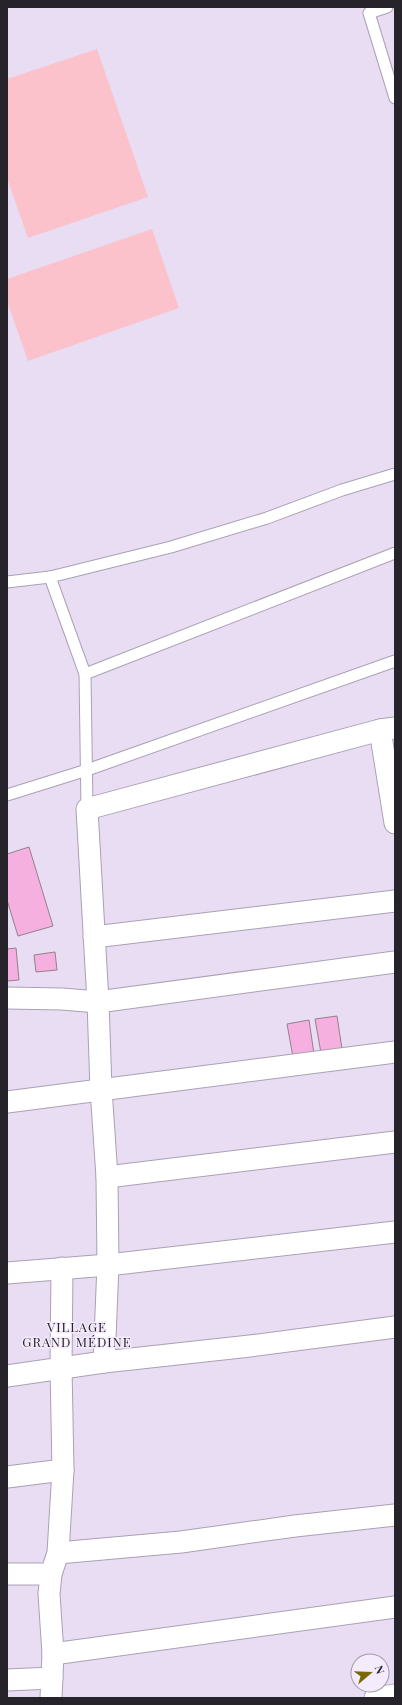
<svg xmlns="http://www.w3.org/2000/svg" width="402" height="1705" viewBox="0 0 402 1705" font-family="'Playfair Display',serif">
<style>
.pitch{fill:#fbc2cb}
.building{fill:#f5b0df;stroke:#95808d}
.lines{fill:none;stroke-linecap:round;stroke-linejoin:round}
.service-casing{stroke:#aba0b5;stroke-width:13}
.minor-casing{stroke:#aba0b5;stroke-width:23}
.service{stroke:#fff;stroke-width:11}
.minor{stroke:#fff;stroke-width:21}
.labels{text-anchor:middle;stroke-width:3;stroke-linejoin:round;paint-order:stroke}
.neighbourhood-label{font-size:13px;letter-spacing:1px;fill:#27232b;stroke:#f4ebfd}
</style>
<rect width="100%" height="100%" fill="#e8ddf2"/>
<g class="pitch">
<path d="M97,49l51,148 -120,41 -21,-60v-99z"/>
<path d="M152,229l27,79 -151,53 -21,-60v-22z"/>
</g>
<g class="building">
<path d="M29,847l24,79 -35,10 -11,-36v-46z"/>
<path d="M16,948l3,32 -12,1v-32z"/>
<path d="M55,952l2,18 -21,2 -2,-17z"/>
<path d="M337,1016l5,33 -21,4 -6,-34z"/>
<path d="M309,1020l5,34 -21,3 -6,-33z"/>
</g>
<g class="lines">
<defs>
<g id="service">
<path d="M387,7l-18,6 26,85"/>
<path d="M7,582l43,-5"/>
<path d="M85,674l310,-121"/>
<path d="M7,795l80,-25 308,-109"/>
<path d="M87,809l-2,-135 -35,-97 121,-30 96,-29 75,-28 53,-16"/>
</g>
<g id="minor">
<path d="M380,730l15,93"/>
<path d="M94,937l301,-36"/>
<path d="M7,998l55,1 36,3 297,-40"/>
<path d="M7,1102l388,-50"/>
<path d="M107,1177l288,-35"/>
<path d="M7,1273l101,-8 287,-33"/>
<path d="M104,1362l4,-97 -1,-88 -6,-88 -3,-87 -11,-193 293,-79 15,-2"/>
<path d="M7,1376l97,-14 146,-16 145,-19"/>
<path d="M7,1477l56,-7"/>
<path d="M58,1553l123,-11 114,-16 100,-11"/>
<path d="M7,1574h44"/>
<path d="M53,1654l342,-47"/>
<path d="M7,1680l45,-2"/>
<path d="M51,1698l2,-44 -4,-60 2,-20 7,-21 5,-83 -2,-103 1,-99"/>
<path d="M375,1698l20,-3"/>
</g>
</defs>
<use href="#service" class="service-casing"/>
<use href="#minor" class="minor-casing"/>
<use href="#service" class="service"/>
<use href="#minor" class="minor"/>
</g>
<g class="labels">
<g class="neighbourhood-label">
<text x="77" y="1332">VILLAGE<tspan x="77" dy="15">GRAND MÉDINE</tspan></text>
</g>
</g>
<rect width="402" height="1705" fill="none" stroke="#27232b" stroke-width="16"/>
<g transform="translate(370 1673) rotate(71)"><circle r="19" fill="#f4ebfd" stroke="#a29ba9"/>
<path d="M0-3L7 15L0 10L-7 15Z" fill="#7a6800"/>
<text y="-6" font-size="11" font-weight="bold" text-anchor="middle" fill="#27232b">N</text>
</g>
</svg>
